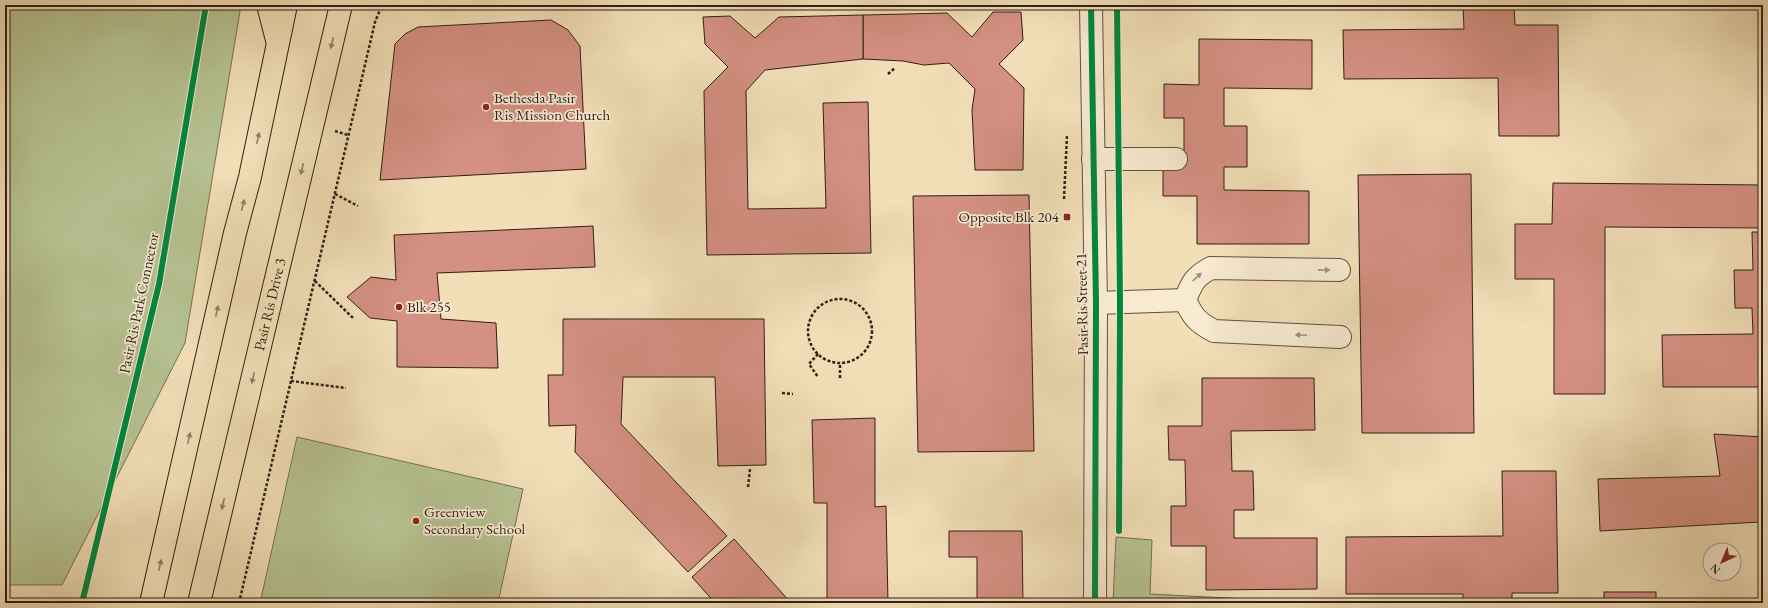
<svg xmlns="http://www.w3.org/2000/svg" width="1768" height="608" viewBox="0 0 1768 608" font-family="'EB Garamond',serif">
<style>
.green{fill:#b6c292;stroke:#747055}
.building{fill:#d49082;stroke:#311f18}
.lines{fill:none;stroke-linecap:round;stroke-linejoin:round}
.minor-casing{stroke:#614f40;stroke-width:24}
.major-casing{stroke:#311f18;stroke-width:24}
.path{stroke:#311f18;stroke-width:2.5;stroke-dasharray:3 2;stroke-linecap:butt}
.minor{stroke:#f7ead1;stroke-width:22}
.major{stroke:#f2dfb8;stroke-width:22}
.cycleway-casing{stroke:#f7ead1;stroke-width:8}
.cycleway{stroke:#00873e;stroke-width:6}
.oneway{fill:#927f68}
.oneway2{fill:#9e8f7e}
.poi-dot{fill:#8f2418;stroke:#f7ead1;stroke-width:1.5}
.labels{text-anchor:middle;stroke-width:3.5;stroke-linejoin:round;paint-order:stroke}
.poi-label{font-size:15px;fill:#311f18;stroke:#f7ead1;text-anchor:start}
.street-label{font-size:15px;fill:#311f18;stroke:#f7ead1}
</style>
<rect width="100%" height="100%" fill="#f2dfb8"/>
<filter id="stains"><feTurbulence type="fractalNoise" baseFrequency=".005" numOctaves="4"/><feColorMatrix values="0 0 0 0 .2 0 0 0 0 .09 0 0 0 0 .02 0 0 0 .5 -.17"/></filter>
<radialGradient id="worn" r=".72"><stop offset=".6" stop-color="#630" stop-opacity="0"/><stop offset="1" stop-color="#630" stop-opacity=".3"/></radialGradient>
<g class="green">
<path d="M5,5h236l-56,338 -123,242h-57z"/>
<path d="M297,437l226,52 -25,114h-238z"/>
<path d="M1116,537l36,3 -2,54 176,9h-213z"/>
</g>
<g class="building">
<path d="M1463,5h51l1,20h43l1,111h-60l-1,-58 -154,1 -1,-49 121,-1z"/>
<path d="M993,12h28l2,28 -24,24 25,24 -1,82h-48l-3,-60 3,-21 -26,-26 -25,2 -21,-4 -40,-2v-44l84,-2 25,24z"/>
<path d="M863,15v44l-98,11 -19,21 2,118 78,-1 -3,-105 45,-1 3,151 -164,2 -3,-164 24,-24 -23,-23 -2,-27 27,-1 25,22 24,-21z"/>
<path d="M551,20l17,10 12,16 6,123 -206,11 15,-136 10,-10 13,-7z"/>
<path d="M1199,39l113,1v49l-88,-1v38h23v41h-23v23l85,1v53h-112v-48h-34v-33l21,1v-46h-20v-34l35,1z"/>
<path d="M1471,174l3,259h-112l-4,-258z"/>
<path d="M1553,183l210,2v43l-158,-1v167h-51v-115h-39v-55h37z"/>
<path d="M1029,195l5,256 -116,1 -5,-256z"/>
<path d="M593,226l2,41 -158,6 4,46 55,4 2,45 -101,-1v-46l-27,-3 -23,-21 24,-20 25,3 -2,-45z"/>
<path d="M1752,232h11v155h-100l-1,-52 91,-1 -1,-26h-17l-1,-38h19z"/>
<path d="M563,319h201l2,146 -48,1 -3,-89h-92l-2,47 106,112 -39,36 -113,-120 1,-27 -27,1 -1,-51h15z"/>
<path d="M1202,378h112l1,52 -84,1 1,40h21l1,39h-20v28h83v51l-111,1v-44h-35v-40h15l-1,-46h-16l-1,-34h34z"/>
<path d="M875,418v89l11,-1 2,97h-61v-100h-13l-2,-83z"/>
<path d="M1714,434l49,3v152l-3,1v-68l-160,9 -2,-52 122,-3z"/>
<path d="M1502,471h54l2,122h-46v10h-49v-9h-117v-57l157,-1z"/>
<path d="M949,531h73l1,72h-46v-46h-28z"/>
<path d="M734,539l57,64h-76l-23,-26z"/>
<rect x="1604" y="592" width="52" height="11"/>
</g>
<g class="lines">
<defs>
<g id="minor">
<path d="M1091,5l5,298 -1,300"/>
<path d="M1093,159h83"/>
<path d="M1339,270l-128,-2c-17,9 -19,15 -26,32 8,17 12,22 29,31l126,6"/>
<path d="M1096,303l89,-3"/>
</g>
<g id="major">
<path d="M268,5l9,35"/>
<path d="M151,603l84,-370 15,-56 36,-172"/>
<path id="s1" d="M199,603l142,-598"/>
</g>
</defs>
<use href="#minor" class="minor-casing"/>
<use href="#major" class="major-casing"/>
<g class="path">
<path d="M888,74l7,-6"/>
<path d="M335,131l13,4"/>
<path d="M335,194l23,12"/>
<path d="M1064,199l3,-64"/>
<path d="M315,281l38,37"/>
<circle cx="840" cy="331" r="32"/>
<path d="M818,354l-9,10 9,13"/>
<path d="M840,378v-15"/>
<path d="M291,381l55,7"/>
<path d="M782,393l11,1"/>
<path d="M748,487l2,-18"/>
<path d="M5,600l77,1"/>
<path d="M239,603l136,-581 7,-17"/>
</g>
<use href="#minor" class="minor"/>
<use href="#major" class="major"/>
<defs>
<g id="cycleway">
<path d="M1091,5l5,298 -1,300"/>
<path d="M1117,5l3,297 -1,229"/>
<path d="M82,603l77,-319 47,-279"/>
</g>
</defs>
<use href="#cycleway" class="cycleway-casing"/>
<use href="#cycleway" class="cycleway"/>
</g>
<defs><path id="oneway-solid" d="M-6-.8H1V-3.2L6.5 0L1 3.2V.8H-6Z"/></defs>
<g class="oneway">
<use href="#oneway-solid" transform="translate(332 43) rotate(103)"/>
<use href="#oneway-solid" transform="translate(258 138) rotate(-78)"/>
<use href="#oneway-solid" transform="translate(302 169) rotate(103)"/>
<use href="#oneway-solid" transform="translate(243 205) rotate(-75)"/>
<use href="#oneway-solid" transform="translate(217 311) rotate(-77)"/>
<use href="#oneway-solid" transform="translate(253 378) rotate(103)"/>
<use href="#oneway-solid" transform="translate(189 438) rotate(-77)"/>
<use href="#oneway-solid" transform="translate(223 504) rotate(103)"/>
<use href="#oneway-solid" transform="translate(160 565) rotate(-77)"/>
</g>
<g class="oneway2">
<use href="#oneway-solid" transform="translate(1324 270) rotate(1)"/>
<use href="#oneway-solid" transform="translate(1197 277) rotate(-43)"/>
<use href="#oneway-solid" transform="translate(1301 335) rotate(-177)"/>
</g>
<g class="poi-dot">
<circle cx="486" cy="107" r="4"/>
<rect x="1063" y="213" width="8" height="8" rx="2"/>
<circle cx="399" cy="307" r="4"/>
<circle cx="416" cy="521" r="4"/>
</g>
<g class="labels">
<g class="poi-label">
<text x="494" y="103">Bethesda Pasir<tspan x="494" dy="17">Ris Mission Church</tspan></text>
<text x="1059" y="222" text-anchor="end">Opposite Blk 204</text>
<text x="407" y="312">Blk 255</text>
<text x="424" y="517">Greenview<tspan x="424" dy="17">Secondary School</tspan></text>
</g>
<g class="street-label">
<text transform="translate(139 303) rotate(-78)" y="5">Pasir Ris Park Connector</text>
<text dy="5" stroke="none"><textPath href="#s1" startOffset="307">Pasir Ris Drive 3</textPath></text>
<text transform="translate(1082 304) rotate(-91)" y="5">Pasir Ris Street 21</text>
</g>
</g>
<rect width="1768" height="608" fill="none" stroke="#f2dfb8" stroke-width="20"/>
<rect x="6" y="6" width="1756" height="596" fill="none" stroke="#311f18" stroke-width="2"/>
<rect x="10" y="10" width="1748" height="588" fill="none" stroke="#311f18"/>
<g transform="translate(1722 562) rotate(224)"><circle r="19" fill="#f7ead1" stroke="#a89987"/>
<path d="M0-3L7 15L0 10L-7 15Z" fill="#8f2418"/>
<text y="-6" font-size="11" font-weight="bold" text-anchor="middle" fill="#311f18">N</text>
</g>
<rect width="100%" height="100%" filter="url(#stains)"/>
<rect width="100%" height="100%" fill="url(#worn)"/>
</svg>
